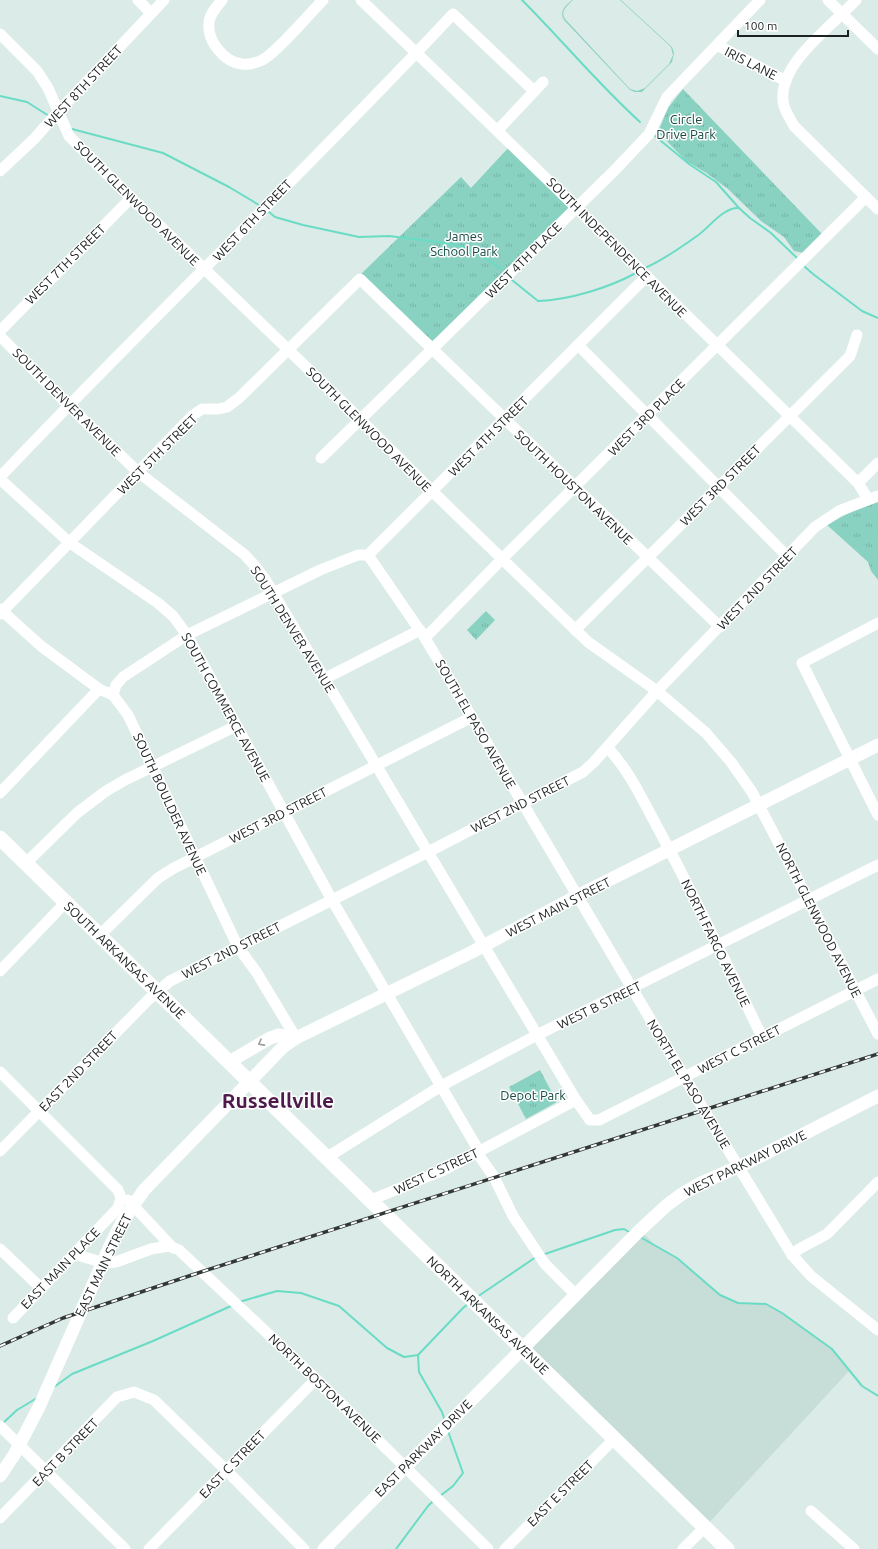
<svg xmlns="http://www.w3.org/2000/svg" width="878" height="1549" viewBox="0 0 878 1549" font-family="Ubuntu,sans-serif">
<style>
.built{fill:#c7ded8}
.grass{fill:#89d2c2}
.park{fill:url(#park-tufts)}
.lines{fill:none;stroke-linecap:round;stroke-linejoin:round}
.stream{stroke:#6adcc5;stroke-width:2}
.minor{stroke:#fff;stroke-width:11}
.major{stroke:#fff;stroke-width:13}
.highway{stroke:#fff;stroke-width:15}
.rail-casing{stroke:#313836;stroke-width:3.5}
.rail{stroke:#fff;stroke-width:2;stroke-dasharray:6;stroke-linecap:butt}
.oneway{stroke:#999c9b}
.labels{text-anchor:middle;stroke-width:3;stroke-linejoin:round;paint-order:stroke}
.street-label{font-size:13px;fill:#1c2220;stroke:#fff}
.park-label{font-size:13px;fill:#174a40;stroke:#fff}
.town-label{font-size:21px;font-weight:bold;fill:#4c1b4b;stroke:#fff}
</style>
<defs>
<pattern id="park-tufts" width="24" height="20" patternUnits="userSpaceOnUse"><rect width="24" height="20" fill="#89d2c2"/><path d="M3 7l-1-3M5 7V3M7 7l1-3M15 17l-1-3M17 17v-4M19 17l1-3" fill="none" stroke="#76b4a6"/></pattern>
</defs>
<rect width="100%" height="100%" fill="#dbebe7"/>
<path class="built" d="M640,1230l14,14 23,14 43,37 18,8 28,1 16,9 50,36 17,22 -144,156 -182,-178z"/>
<path class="grass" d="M572,0h1c-6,6 -13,11 -8,19l65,70 7,2 8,-3 24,-24 4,-9 -2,-8 -51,-47h1l51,47 2,6 -2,9 -30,30h-7l-5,-2 -66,-70c-5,-9 1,-14 8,-20z"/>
<g class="park">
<path d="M683,89l140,146 -19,18 -10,-2 -10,-14 -23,-16 -33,-32 -20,-15 -22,-13 -28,-29 10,-24z"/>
<path d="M509,147l57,56 3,7 -130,128 -7,3 -8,-6 -63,-61 100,-97 10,11z"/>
<path d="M878,501v79l-7,-9 -3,-9 -41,-37 29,-16z"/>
<path d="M486,611l9,9 -19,20 -9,-10z"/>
<path d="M540,1070l17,32 -31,17 -17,-32z"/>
</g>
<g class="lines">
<g class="stream">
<path d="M522,0c40,40 76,84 118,122"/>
<path d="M0,96l27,6 22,14"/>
<path d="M72,129l91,24 66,34 30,18"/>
<path d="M655,136l34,28 27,18 23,26"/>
<path d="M269,212l6,5 28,8 56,12 30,-1 64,8 21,7 26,17"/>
<path d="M647,267c18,-8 34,-20 50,-31 12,-8 26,-29 42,-28l11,10 21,15 26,25"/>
<path d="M805,267l8,7 49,37 16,7"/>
<path d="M512,280l26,21c31,-1 70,-13 98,-28"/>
<path d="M640,1237l37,21 43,37 18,8 28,1 16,9 50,36 30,37 16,10"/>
<path d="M542,1255l73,-25 9,-1 7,4"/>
<path d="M477,1297l59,-40"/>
<path d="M239,1302l38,-11 24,2 38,13 48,42 17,9 14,-2 45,-47 6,-5"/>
<path d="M418,1355l1,17 23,40 3,9"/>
<path d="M54,1387l18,-13 81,-33 78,-35"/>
<path d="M2,1424l15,-14 20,-12"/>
<path d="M440,1496l13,-10 10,-13 -15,-42"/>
<path d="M396,1549l32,-43 5,-5"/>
</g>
<g class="minor">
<path d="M138,0l13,13"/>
<path d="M222,0c-5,6 -13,15 -13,23 -2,18 15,39 33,41 6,1 13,-1 18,-3 13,-4 51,-49 63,-61"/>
<path d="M361,0c167,159 332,321 497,483l10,16"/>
<path d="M828,0l50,49"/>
<path d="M856,0c-24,26 -77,63 -73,101 1,10 7,17 11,25l84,83"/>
<path d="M0,34l37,37 11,17 21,48 62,62 229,221 72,72 156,151 69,49 49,42 25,29 21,30 126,242"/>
<path d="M717,45l69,36"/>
<path d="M498,130l45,-48"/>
<path d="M0,171l34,-32 24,-27 106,-112"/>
<path d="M0,331l131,-133"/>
<path d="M0,336l68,69 70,67 107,83 10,11 10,13 311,521 14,20h9l279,-141"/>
<path d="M578,345l209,211"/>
<path d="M321,458l293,-287 35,-37 18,-37 93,-97"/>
<path d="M0,477c149,-157 305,-305 453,-463l81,77"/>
<path d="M0,479l70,64 88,60 15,13 14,19 145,265 147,251 -1,3 16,23 19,39 32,48 31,31"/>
<path d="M858,483l20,-20"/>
<path d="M368,555l57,83 279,472 88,145 19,21 67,54"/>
<path d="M0,609l41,37 58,43 14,6 15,20 110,232 19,26 39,65"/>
<path d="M0,614l193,-199 9,-6h16l9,-2 12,-9 121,-119 360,348"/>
<path d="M878,623l-76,40 76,152"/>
<path d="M575,630l275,-274 7,-21"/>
<path d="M425,638l77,-79 364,-362"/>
<path d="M324,679l96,-49"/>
<path d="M113,695l3,-10 7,-8 64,-42 133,-65 38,-15h10l279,-279"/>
<path d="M607,747c23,24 37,56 53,85 36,67 69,136 102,205"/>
<path d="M0,793l99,-104"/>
<path d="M26,863l51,-50 29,-22 19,-11 111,-54"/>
<path d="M100,935l58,-57 16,-10 298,-151"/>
<path d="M0,971l66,-69"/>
<path d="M0,1072l118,118 3,8 -3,10 -105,110"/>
<path d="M0,1151l149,-152 21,-18 258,-129 155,-80 11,-10 63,-71 158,-164 24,-16 39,-15"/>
<path d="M326,1158l115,-72 96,-51 341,-170"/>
<path d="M128,1200l45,48"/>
<path d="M371,1200l73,-30 132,-70"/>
<path d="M0,1249l41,39"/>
<path d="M74,1254l30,9 12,-1 35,-13 18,-3 10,4 137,129 172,170"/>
<path d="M792,1255l7,-6 28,-15 51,-52"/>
<path d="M0,1426l125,123"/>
<path d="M811,1511l43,38"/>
<path d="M0,1518l117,-121 17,-5 20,8 72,70 78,79"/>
<path d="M149,1549l167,-170"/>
<path d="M505,1549l110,-111"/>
<path d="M683,1549l22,-22"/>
</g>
<g class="major">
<path d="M229,1062l41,-24 9,-3 17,3"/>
<path d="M0,1476l14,-21 25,-48 71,-161 12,-24 22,-32 139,-143 13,-9 174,-85 107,-57 301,-151"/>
<path d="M324,1549l316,-319 27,-25 15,-11 19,-11 46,-20 131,-67"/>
</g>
<path class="highway" d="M0,838l727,711"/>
<defs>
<path id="rail" d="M0,1346l63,-28 138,-46 677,-218"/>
</defs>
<use href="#rail" class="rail-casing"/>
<use href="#rail" class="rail"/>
</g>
<defs><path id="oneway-chevron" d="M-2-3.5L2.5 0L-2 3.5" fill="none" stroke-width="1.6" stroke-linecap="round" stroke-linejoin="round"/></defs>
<use class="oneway" href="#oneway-chevron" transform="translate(261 1043) rotate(151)"/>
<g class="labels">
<g class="street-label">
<text transform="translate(751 63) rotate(27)" y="5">IRIS LANE</text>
<text transform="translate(83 86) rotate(-47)" y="5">WEST 8TH STREET</text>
<text transform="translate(137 203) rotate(45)" y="5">SOUTH GLENWOOD AVENUE</text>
<text transform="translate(252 220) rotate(-46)" y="5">WEST 6TH STREET</text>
<text transform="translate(617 247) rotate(45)" y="5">SOUTH INDEPENDENCE AVENUE</text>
<text transform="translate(523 260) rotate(-45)" y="5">WEST 4TH PLACE</text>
<text transform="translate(65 264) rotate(-45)" y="5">WEST 7TH STREET</text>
<text transform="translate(67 402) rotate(45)" y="5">SOUTH DENVER AVENUE</text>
<text transform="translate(646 417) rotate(-45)" y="5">WEST 3RD PLACE</text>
<text transform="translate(369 429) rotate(45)" y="5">SOUTH GLENWOOD AVENUE</text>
<text transform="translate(488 436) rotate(-45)" y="5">WEST 4TH STREET</text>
<text transform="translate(157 454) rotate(-45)" y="5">WEST 5TH STREET</text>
<text transform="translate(720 485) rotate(-45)" y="5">WEST 3RD STREET</text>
<text transform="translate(574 487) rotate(44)" y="5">SOUTH HOUSTON AVENUE</text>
<text transform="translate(757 588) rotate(-46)" y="5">WEST 2ND STREET</text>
<text transform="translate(293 629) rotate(58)" y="5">SOUTH DENVER AVENUE</text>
<text transform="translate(226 707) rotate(61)" y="5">SOUTH COMMERCE AVENUE</text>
<text transform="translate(476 724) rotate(60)" y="5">SOUTH EL PASO AVENUE</text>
<text transform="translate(170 804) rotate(65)" y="5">SOUTH BOULDER AVENUE</text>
<text transform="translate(520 804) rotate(-27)" y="5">WEST 2ND STREET</text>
<text transform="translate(278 815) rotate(-27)" y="5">WEST 3RD STREET</text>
<text transform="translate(558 907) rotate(-27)" y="5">WEST MAIN STREET</text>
<text transform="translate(819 920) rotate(63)" y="5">NORTH GLENWOOD AVENUE</text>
<text transform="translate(716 943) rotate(64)" y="5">NORTH FARGO AVENUE</text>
<text transform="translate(231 950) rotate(-27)" y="5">WEST 2ND STREET</text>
<text transform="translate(125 960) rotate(44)" y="5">SOUTH ARKANSAS AVENUE</text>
<text transform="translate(599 1005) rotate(-26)" y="5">WEST B STREET</text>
<text transform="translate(739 1049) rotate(-27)" y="5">WEST C STREET</text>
<text transform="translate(78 1071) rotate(-46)" y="5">EAST 2ND STREET</text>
<text transform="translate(689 1084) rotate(59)" y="5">NORTH EL PASO AVENUE</text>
<text transform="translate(745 1163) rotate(-26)" y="5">WEST PARKWAY DRIVE</text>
<text transform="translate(436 1171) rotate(-25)" y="5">WEST C STREET</text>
<text transform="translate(103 1265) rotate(-64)" y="5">EAST MAIN STREET</text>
<text transform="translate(60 1268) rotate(-46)" y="5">EAST MAIN PLACE</text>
<text transform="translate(488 1315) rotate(44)" y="5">NORTH ARKANSAS AVENUE</text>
<text transform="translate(325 1388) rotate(44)" y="5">NORTH BOSTON AVENUE</text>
<text transform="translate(423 1448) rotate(-45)" y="5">EAST PARKWAY DRIVE</text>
<text transform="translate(65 1452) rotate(-46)" y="5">EAST B STREET</text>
<text transform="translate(232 1464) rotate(-46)" y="5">EAST C STREET</text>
<text transform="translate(560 1493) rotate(-45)" y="5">EAST E STREET</text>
</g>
<g class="park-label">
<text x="686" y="124">Circle<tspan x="686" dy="15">Drive Park</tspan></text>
<text x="464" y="241">James<tspan x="464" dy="15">School Park</tspan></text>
<text x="533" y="1100">Depot Park</text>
</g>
<g class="town-label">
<text x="278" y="1108">Russellville</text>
</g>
</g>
<path d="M738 30v6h110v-6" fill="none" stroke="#1c2220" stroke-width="2"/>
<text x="744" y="30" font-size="12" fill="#1c2220" stroke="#ffffff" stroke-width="3" paint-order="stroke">100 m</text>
</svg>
